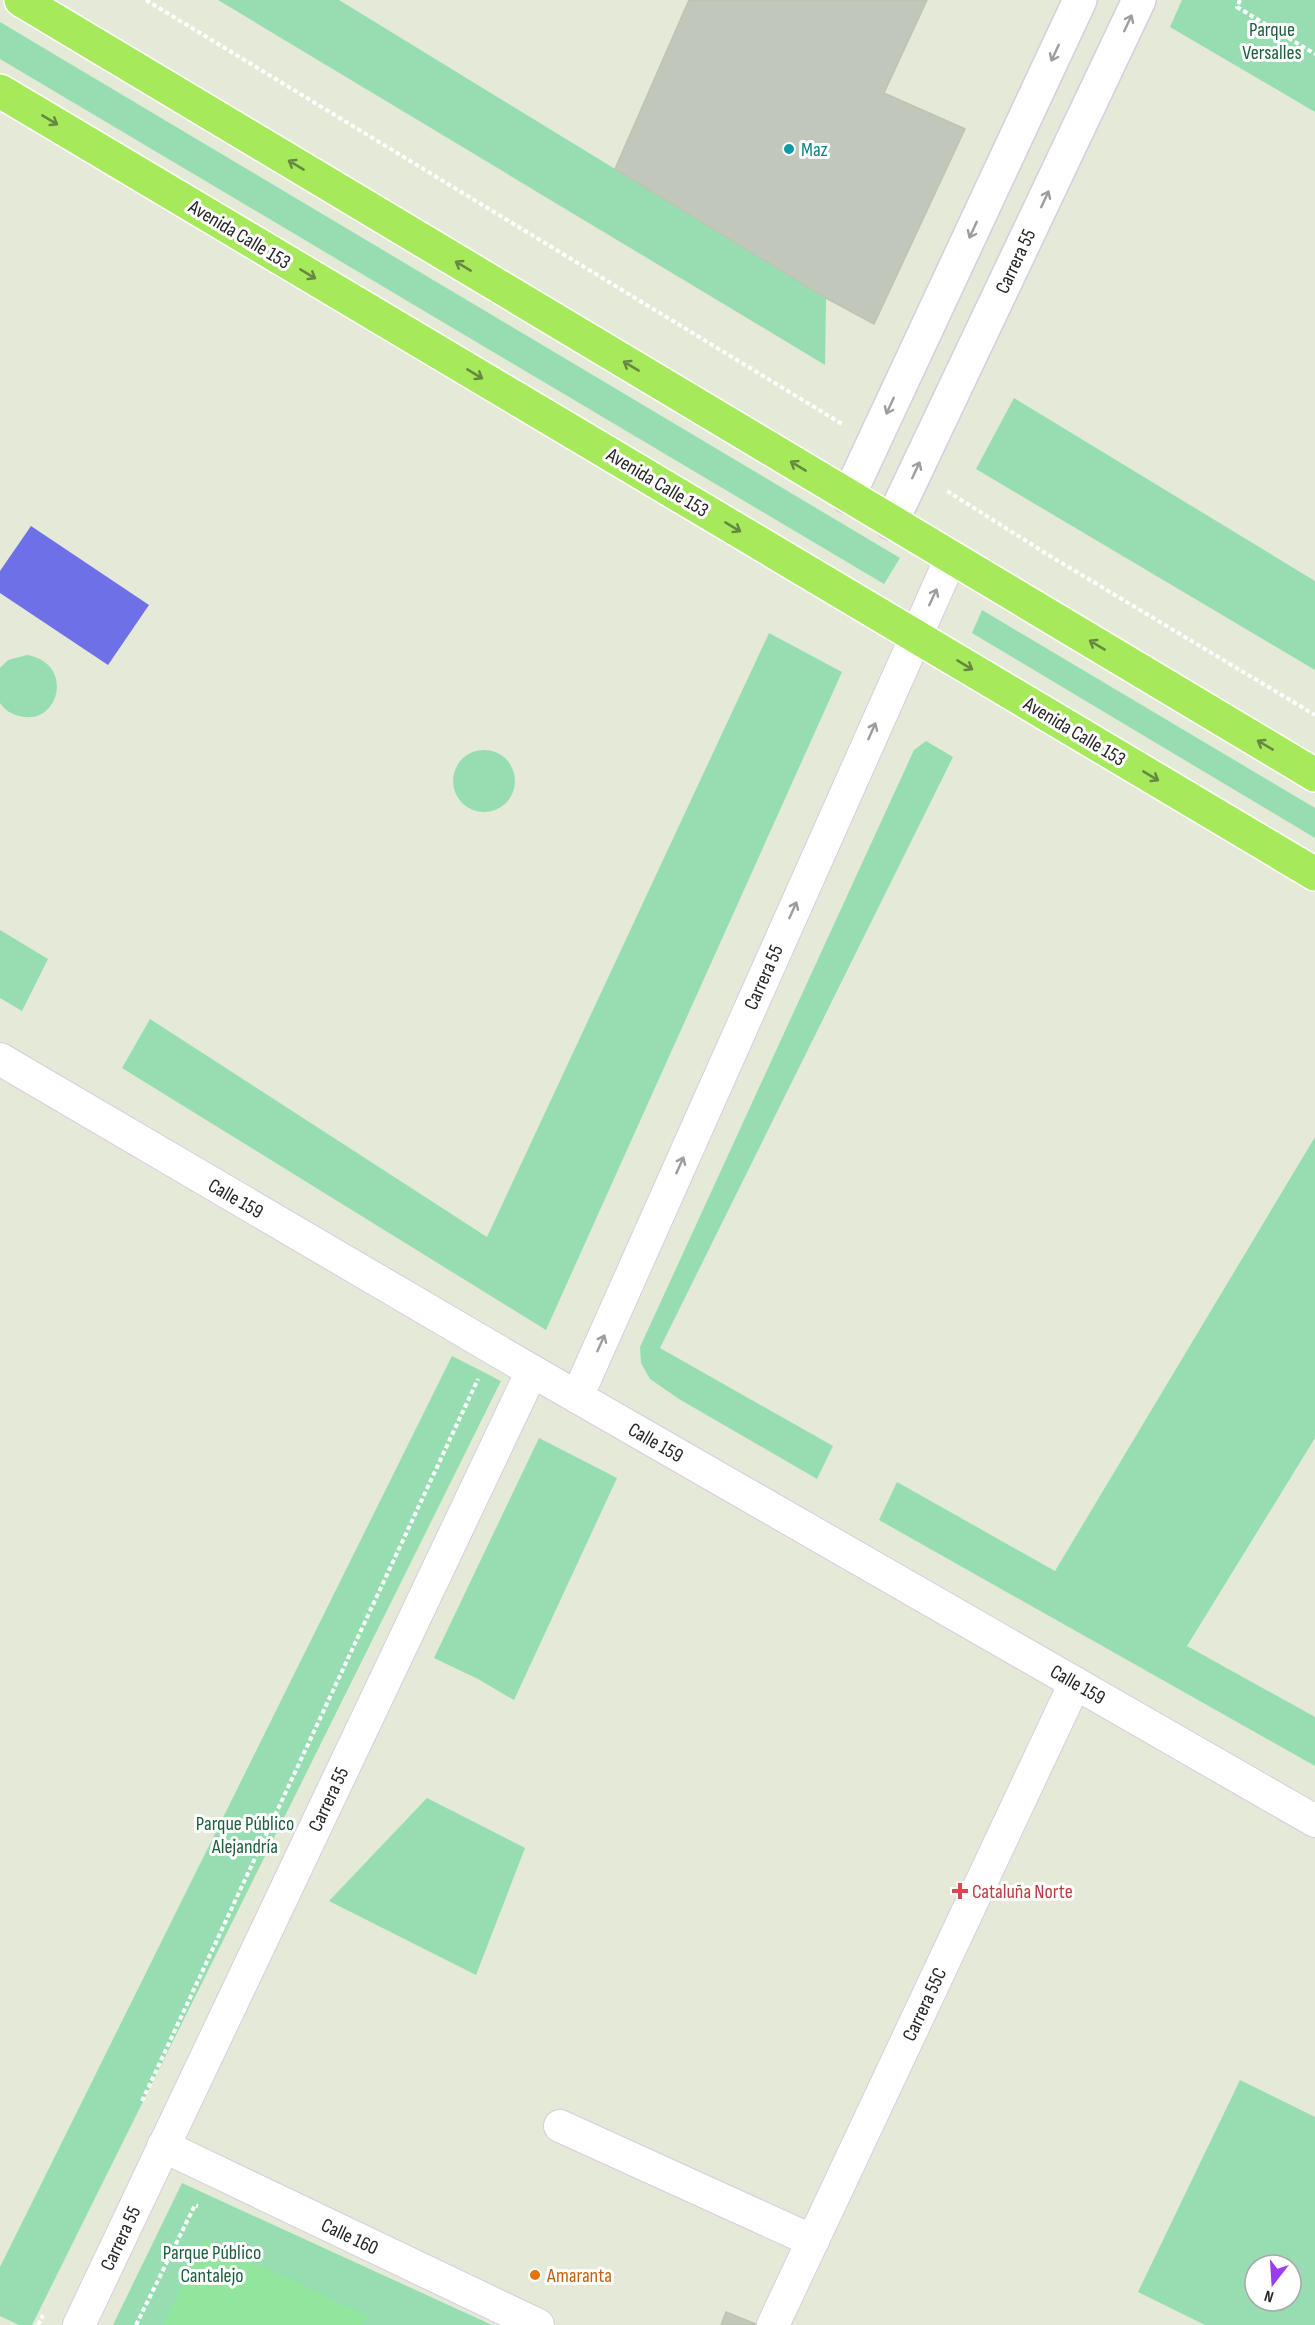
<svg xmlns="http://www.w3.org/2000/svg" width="1315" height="2325" viewBox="0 0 1315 2325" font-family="'Sofia Sans Condensed',sans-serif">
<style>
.green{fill:#96deb1;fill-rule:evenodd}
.pitch{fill:#92e59d}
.water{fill:#6e70e8}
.building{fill:#c2c7bb;stroke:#bdc4b2;stroke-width:1.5}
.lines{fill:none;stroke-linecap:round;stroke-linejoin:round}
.street-casing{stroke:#d7cddf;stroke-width:34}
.secondary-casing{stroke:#d7cddf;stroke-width:36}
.primary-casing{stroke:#fff;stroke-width:36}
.path{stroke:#fff;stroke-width:4;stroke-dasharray:4.5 3;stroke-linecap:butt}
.street{stroke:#fff;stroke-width:32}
.secondary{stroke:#fff;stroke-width:33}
.primary{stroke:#a6ea5c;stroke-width:33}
.oneway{stroke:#9d9d9d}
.oneway2{stroke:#668841}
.culture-dot{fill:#0f9aa8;stroke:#fff;stroke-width:2}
.health-dot{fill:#e0444e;stroke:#fff;stroke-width:2}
.food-dot{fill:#e8710a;stroke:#fff;stroke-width:2}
.labels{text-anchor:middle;stroke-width:6;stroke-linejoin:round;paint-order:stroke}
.park-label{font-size:20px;fill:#1b5e3d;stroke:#fff}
.culture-label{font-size:20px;fill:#0d838f;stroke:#fff;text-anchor:start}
.street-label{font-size:20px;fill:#262626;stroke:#fff}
.health-label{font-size:20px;fill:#be3a42;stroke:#fff;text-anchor:start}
.food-label{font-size:20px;fill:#c56008;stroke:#fff;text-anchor:start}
</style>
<rect width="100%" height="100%" fill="#e4e9d8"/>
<g class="green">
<path d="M218,0h121l487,298 -1,67z"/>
<path d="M1182,0h133v112l-145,-85z"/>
<path d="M0,22l900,536 -16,26 -884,-525z"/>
<path d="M1014,398l301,183v89l-339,-201z"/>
<path d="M982,610l333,198v30l-343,-205z"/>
<path d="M769,633l73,39 -296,658 -424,-262 28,-49 337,218z"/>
<path d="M27,655c48,8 33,72 -8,61 -8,-2 -14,-6 -19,-13v-35l8,-8z"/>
<path d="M926,741l27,16 -293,591 173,98 -16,33 -138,-80 -29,-20 -9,-16 -1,-16 274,-597z"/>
<circle cx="484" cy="781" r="31"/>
<path d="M0,930l48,29 -26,52 -22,-13z"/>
<path d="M1315,1137v301l-128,208 128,71v49l-436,-246 18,-38 158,89z"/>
<path d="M452,1356l49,25 -469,944h-13l-19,-9v-49z"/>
<path d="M539,1438l78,40 -103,222 -36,-21 -44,-21z"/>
<path d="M427,1798l98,50 -49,127 -147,-74z"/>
<path d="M1240,2080l75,37v208h-110l-67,-33zM1255,2265h36v36h-36z"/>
<path d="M182,2183l310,142h-379z"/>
</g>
<path class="pitch" d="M204,2239l163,77 -5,9h-199z"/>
<path class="water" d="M31,526l118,79 -41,60 -108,-72v-22z"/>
<g class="building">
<path d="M689,0h238l-43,93 81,36 -91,195 -48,-26 -211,-129z"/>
<path d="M726,2312l32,13h-37z"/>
</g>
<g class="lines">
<defs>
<g id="street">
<path d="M0,1059l532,312 783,450"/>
<path d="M577,1397l374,-839"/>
<path d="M560,2126l253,115"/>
<path d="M163,2146l375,179"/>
<path d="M79,2325l453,-954"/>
<path d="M773,2325l302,-642"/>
</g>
<g id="secondary">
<path d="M848,497l232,-497"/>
<path d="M891,523l248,-523"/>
</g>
<g id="primary">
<path d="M21,0l1294,775"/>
<path d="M0,91l1315,783"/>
</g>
</defs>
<use href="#street" class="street-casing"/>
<use href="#secondary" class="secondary-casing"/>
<use href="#primary" class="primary-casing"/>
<g class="path">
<path d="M146,0l696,424"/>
<path d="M1240,0l-3,7 78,47"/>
<path d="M947,491l103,65 265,159"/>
<path d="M142,2101l336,-722"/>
<path d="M38,2325l5,-10"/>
<path d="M136,2325l59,-120 3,1"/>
</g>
<use href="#street" class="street"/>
<use href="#secondary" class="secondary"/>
<use href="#primary" class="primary"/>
</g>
<defs><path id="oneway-shaft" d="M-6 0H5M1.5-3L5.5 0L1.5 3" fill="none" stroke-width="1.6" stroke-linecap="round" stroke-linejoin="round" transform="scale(1.5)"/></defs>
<g class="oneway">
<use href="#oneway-shaft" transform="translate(1128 23) rotate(-65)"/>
<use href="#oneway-shaft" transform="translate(1055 53) rotate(115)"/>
<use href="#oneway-shaft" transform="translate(1045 199) rotate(-65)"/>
<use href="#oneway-shaft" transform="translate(973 230) rotate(115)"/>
<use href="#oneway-shaft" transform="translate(890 406) rotate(115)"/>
<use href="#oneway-shaft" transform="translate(916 470) rotate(-65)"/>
<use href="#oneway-shaft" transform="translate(933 597) rotate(-65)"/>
<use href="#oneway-shaft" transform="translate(872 731) rotate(-66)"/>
<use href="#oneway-shaft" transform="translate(793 910) rotate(-66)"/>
<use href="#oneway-shaft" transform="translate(680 1165) rotate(-66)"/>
<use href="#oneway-shaft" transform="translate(601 1343) rotate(-66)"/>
</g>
<g class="oneway2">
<use href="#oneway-shaft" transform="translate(50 120) rotate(31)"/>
<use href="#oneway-shaft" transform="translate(296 165) rotate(-149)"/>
<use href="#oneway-shaft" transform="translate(463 266) rotate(-149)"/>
<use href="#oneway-shaft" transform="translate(308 274) rotate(31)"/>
<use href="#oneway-shaft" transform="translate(631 366) rotate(-149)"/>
<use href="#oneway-shaft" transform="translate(475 374) rotate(31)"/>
<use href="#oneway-shaft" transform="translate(798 466) rotate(-149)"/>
<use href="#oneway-shaft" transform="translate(733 527) rotate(31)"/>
<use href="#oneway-shaft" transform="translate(1097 645) rotate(-149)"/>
<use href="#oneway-shaft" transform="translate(965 665) rotate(31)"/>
<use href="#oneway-shaft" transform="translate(1265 745) rotate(-149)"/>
<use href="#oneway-shaft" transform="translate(1151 776) rotate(31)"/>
</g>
<circle class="culture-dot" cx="789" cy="149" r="6"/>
<path class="health-dot" d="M957 1882h6v6h6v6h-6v6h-6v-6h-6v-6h6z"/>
<circle class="food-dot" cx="535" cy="2275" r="6"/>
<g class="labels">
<g class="park-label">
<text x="1272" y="36">Parque<tspan x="1272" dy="23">Versalles</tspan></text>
<text x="245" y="1830">Parque Público<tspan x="245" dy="23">Alejandría</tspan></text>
<text x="212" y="2259">Parque Público<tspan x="212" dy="23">Cantalejo</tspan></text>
</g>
<g class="culture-label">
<text x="801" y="156">Maz</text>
</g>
<g class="street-label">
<text transform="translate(240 234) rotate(31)" y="7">Avenida Calle 153</text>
<text transform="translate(1015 261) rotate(-65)" y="7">Carrera 55</text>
<text transform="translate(658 482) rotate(31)" y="7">Avenida Calle 153</text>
<text transform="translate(1075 731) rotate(31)" y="7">Avenida Calle 153</text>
<text transform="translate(763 977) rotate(-66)" y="7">Carrera 55</text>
<text transform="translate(236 1198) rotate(30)" y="7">Calle 159</text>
<text transform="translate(656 1442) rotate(30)" y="7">Calle 159</text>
<text transform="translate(1078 1684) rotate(30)" y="7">Calle 159</text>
<text transform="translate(328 1799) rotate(-65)" y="7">Carrera 55</text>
<text transform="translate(924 2004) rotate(-65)" y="7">Carrera 55C</text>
<text transform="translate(350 2236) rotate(25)" y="7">Calle 160</text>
<text transform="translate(120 2238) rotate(-65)" y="7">Carrera 55</text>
</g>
<g class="health-label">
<text x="972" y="1898">Cataluña Norte</text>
</g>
<g class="food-label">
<text x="547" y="2282">Amaranta</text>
</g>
</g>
<g transform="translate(1273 2283) rotate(197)"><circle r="28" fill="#ffffff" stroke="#a8a8a8" stroke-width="1.5"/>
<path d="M0-4.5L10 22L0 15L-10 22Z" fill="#9c3cf1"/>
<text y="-9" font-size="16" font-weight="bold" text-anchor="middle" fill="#262626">N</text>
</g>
</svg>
